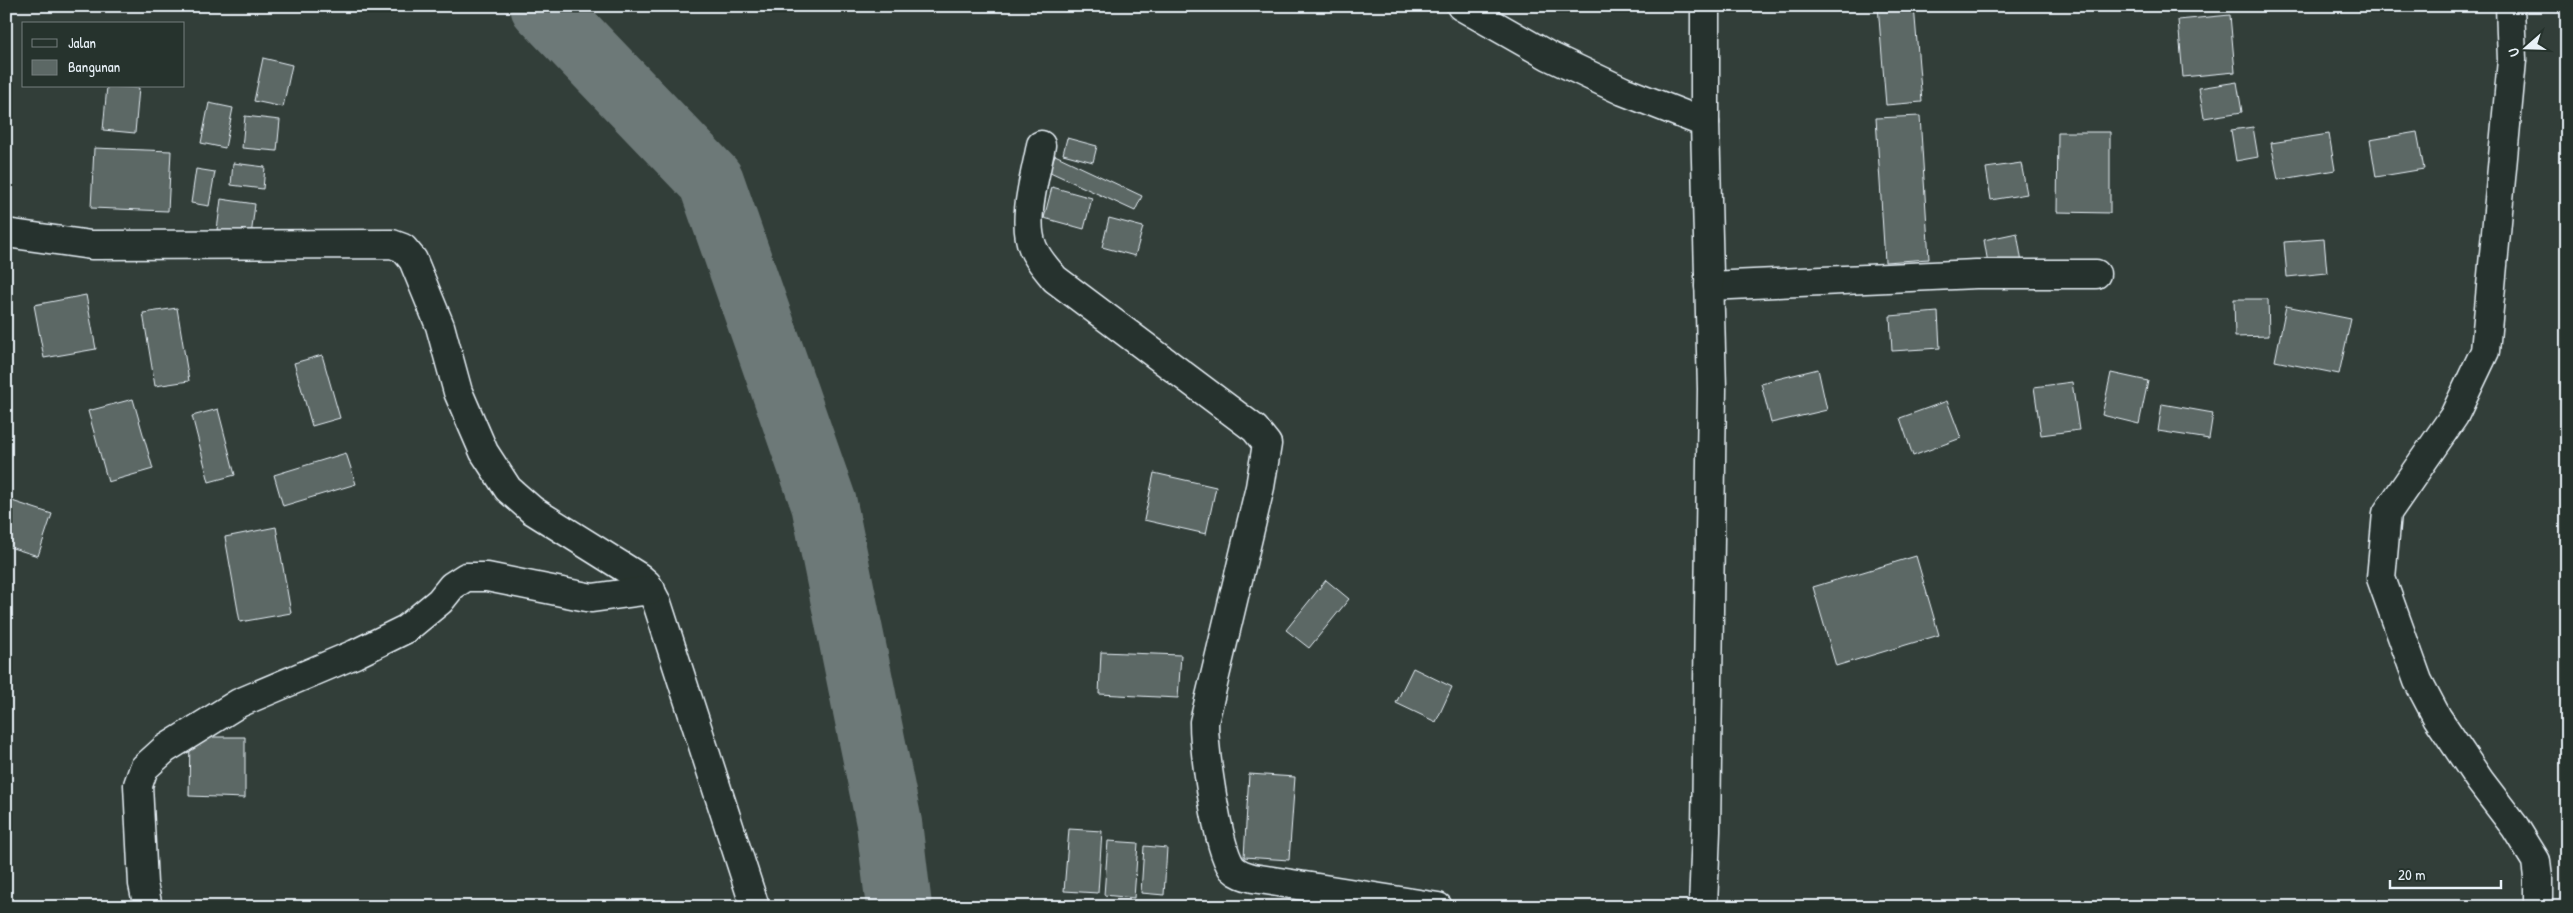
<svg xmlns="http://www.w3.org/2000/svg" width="2573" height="913" viewBox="0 0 2573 913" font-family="'Patrick Hand',sans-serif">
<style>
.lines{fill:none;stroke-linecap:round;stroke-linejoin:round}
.river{stroke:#6d7978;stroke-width:66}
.building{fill:#5c6865;stroke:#e8f1f8}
.minor-casing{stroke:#e8f1f8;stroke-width:31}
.minor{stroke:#26332d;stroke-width:28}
</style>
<rect width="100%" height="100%" fill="#323e39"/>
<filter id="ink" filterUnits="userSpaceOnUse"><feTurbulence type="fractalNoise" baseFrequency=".02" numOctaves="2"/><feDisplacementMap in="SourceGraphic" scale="10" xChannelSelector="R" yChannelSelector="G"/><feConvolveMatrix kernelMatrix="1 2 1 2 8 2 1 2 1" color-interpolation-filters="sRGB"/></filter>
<g filter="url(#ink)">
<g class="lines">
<path class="river" d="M543,6l168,175 113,323 65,319 10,84"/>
</g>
<g class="building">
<path d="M1878,6h36l8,96 -36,3z"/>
<path d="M2230,15l5,57 -52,5 -5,-57z"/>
<path d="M263,58l29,7 -9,42 -29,-6z"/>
<path d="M2237,82l5,30 -38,6 -5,-30z"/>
<path d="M107,86l32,2 -4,45 -32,-3z"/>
<path d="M209,103l24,5 -8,40 -24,-5z"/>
<path d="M245,116l35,4 -3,31 -35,-3z"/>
<path d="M1920,116l9,143 -44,3 -9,-144z"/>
<path d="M2253,127l5,30 -22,4 -5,-31z"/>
<path d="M2058,132h52v81l-53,-1z"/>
<path d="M2417,132l7,37 -48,8 -6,-37z"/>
<path d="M2329,134l6,36 -57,10 -7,-37z"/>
<path d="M1067,138l30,8 -4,16 -30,-8z"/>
<path d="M94,148l77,3 -3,60 -77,-3z"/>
<path d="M1055,155l87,41 -7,15 -87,-40z"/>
<path d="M233,163l32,4 -2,22 -32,-4z"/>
<path d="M2021,163l6,31 -36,6 -5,-32z"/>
<path d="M196,169l19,3 -6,34 -18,-3z"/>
<path d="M1052,187l40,11 -8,31 -40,-11z"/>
<path d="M221,199l34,5 -4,32 -34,-6z"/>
<path d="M1109,218l34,9 -8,29 -33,-9z"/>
<path d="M2017,233l5,30 -33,6 -5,-29z"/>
<path d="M2324,239l3,34 -40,4 -3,-35z"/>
<path d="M86,295l10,54 -52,9 -10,-53z"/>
<path d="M2234,299h34l1,37 -34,1z"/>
<path d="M2286,306l65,13 -12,55 -64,-13z"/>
<path d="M177,308l12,73 -34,5 -12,-73z"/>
<path d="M1938,312l2,36 -48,3 -2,-35z"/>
<path d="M322,355l18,63 -28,8 -18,-63z"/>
<path d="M1818,369l9,41 -56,13 -10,-40z"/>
<path d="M2111,373l37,8 -9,43 -37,-9z"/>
<path d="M2072,382l7,48 -38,5 -7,-48z"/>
<path d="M133,399l20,70 -45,13 -20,-71z"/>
<path d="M1947,401l14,37 -48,18 -13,-38z"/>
<path d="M2162,404l51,9 -4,26 -51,-8z"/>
<path d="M218,409l17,66 -26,7 -17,-66z"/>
<path d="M346,453l10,31 -73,22 -9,-31z"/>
<path d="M1154,473l62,14 -10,47 -62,-14z"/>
<path d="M6,499l46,15 -14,42 -32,-10z"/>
<path d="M276,527l15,86 -51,9 -15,-85z"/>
<path d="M1916,556l23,79 -103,31 -23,-79z"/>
<path d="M1326,580l23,19 -40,49 -23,-18z"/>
<path d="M1101,652l80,3 -3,43 -79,-4z"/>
<path d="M1413,668l39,19 -16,35 -40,-19z"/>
<path d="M190,737h55v61l-56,-2z"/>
<path d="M1249,774l46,3 -6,83 -45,-3z"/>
<path d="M1069,829l33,2 -4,62 -34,-2z"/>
<path d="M1108,841l30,2 -4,55 -30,-3z"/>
<path d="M1144,846l23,2 -3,47 -23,-2z"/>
</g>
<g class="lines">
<defs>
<g id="minor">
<path d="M1461,6l88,50 74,35 82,32"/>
<path d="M2510,6l2,54 -27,291 -31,65 -67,97 -6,65 37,103 19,36 43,64 35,46 21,34 2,16v30"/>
<path d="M1041,145c-5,29 -20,75 -8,103 5,12 14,21 22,31l200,150 12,15 -7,43 -56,235c0,28 13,125 28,146 6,6 13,8 21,10l185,29"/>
<path d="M6,233l85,12 301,-1 11,4 10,12 27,66 18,66 26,60 24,37 24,21 107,67 8,7 10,19 98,304"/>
<path d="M1709,286l267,-12h120"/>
<path d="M148,907l-5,-23 -5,-99 6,-17 21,-19 74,-46 116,-49 51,-25 34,-28 12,-15 14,-9h21l105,21 59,-8"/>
<path d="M1703,907l3,-76 6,-442 -7,-266v-117"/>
</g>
</defs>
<use href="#minor" class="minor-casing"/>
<use href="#minor" class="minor"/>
</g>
</g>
<rect width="2573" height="913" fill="none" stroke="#26332d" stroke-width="25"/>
<rect x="12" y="12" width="2548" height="888" fill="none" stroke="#e8f1f8" stroke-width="2" filter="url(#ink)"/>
<rect x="22" y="22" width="162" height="65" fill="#26332d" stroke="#747f7e"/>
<rect x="32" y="39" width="25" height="8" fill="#26332d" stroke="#747f7e"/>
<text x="68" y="48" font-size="15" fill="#e8f1f8">Jalan</text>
<rect x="32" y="60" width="25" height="15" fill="#5c6865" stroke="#747f7e"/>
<text x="68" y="72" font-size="15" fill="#e8f1f8">Bangunan</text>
<g transform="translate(2526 48) rotate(250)" stroke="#26332d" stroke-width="4" paint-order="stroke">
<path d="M0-4L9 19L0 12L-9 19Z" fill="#e8f1f8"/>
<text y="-8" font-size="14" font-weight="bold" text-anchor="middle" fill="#e8f1f8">U</text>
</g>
<path d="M2390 880v8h111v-8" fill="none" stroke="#e8f1f8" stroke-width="2.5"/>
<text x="2398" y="880" font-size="15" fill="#e8f1f8" stroke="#26332d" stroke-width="4" paint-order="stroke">20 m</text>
</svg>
